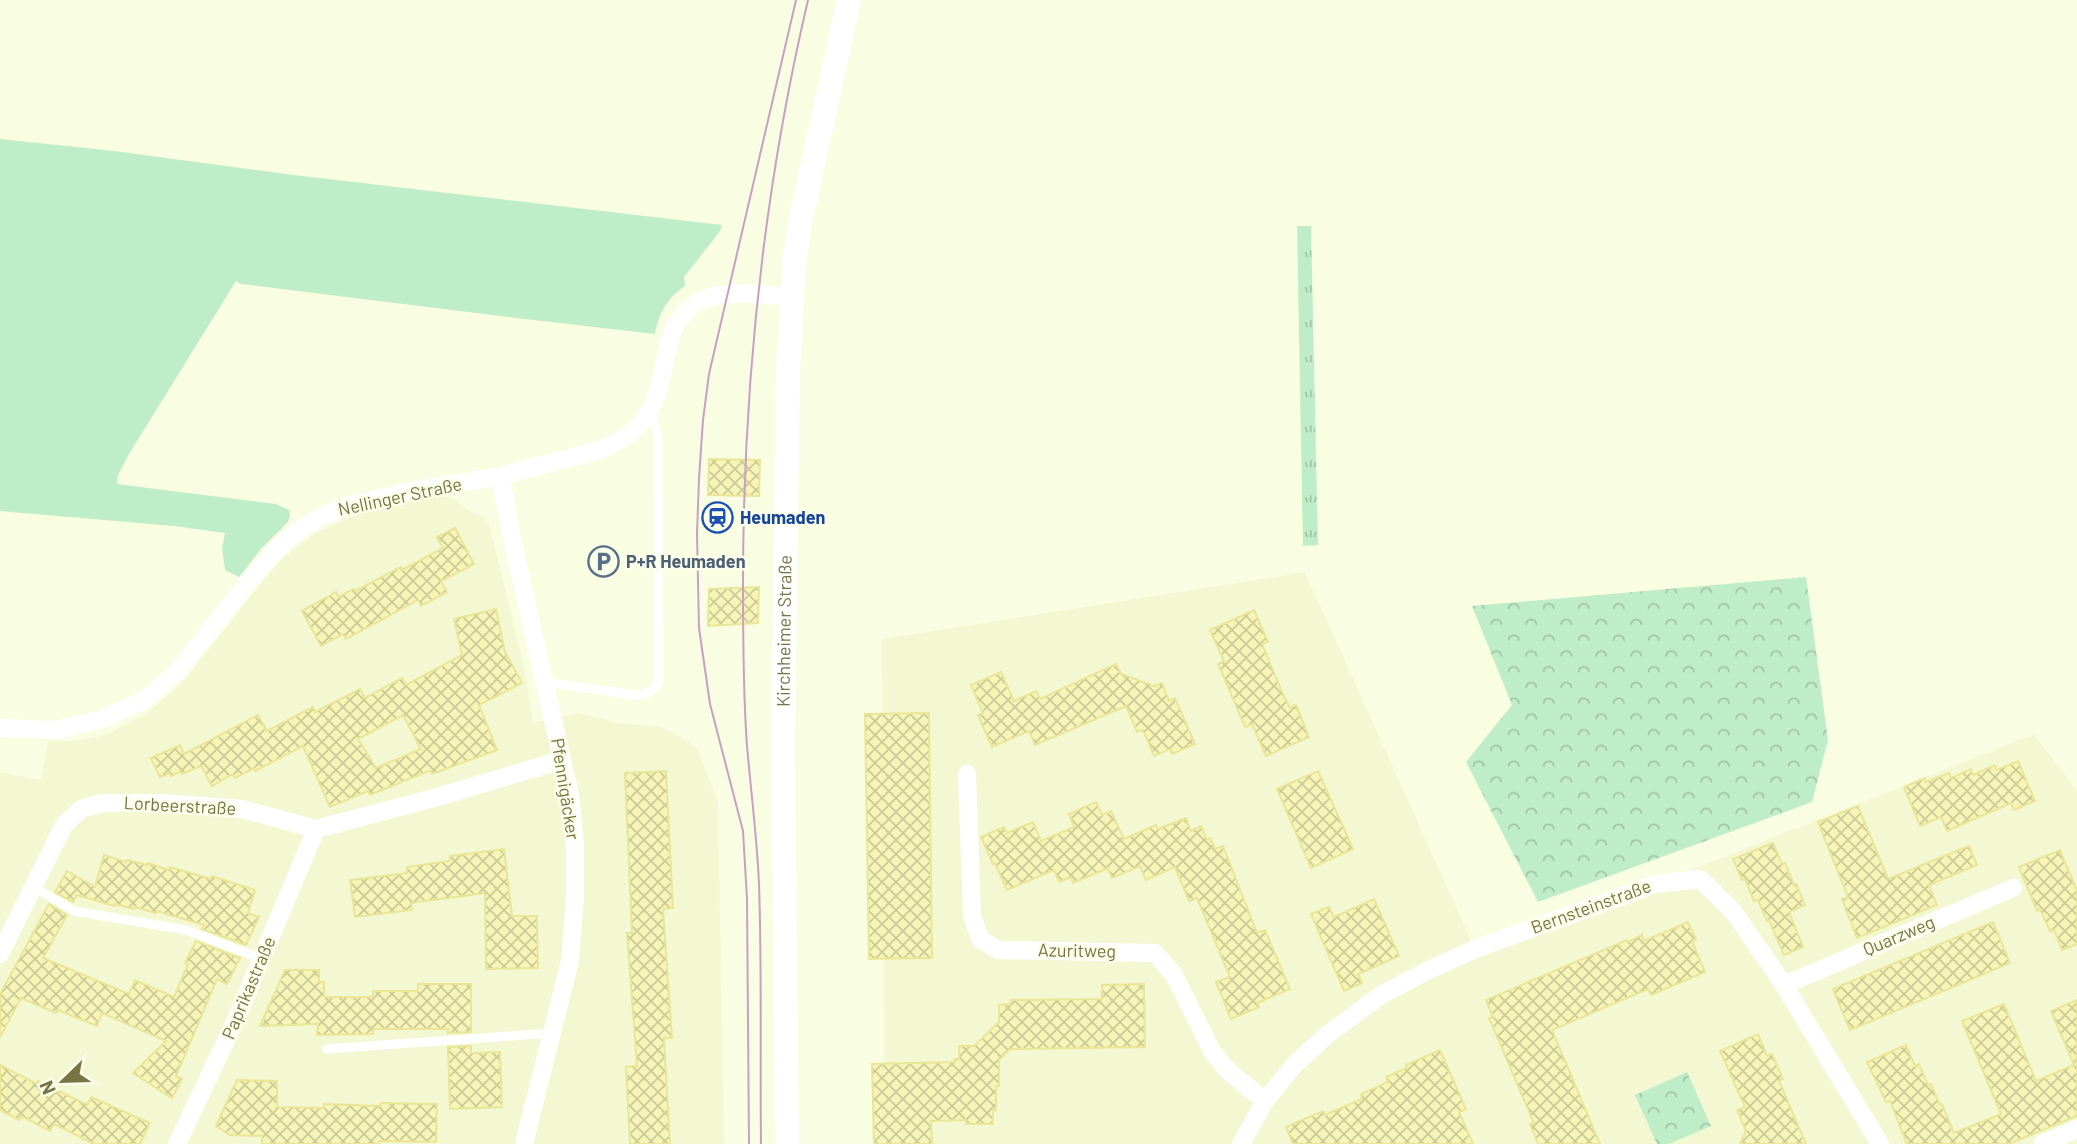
<svg xmlns="http://www.w3.org/2000/svg" width="2077" height="1144" viewBox="0 0 2077 1144" font-family="Barlow,sans-serif">
<style>
.residential{fill:#f3f8d3}
.grass{fill:url(#grass-tufts)}
.park{fill:url(#park-crowns)}
.garden{fill:#bfedc7}
.building{fill:url(#building-cross-hatch);stroke:#eae696;stroke-width:2;fill-rule:evenodd}
.lines{fill:none;stroke-linecap:round;stroke-linejoin:round}
.service{stroke:#fff;stroke-width:9}
.minor{stroke:#fff;stroke-width:18}
.secondary{stroke:#fff;stroke-width:24}
.tram{stroke:#c8a0c4;stroke-width:2}
.labels{text-anchor:middle;stroke-width:5;stroke-linejoin:round;paint-order:stroke}
.street-label{font-size:18px;fill:#787446;stroke:#fbffea}
.transit-label{font-size:18px;font-weight:bold;fill:#164399;stroke:#fbffea;text-anchor:start}
.service-label{font-size:18px;font-weight:bold;fill:#4e5e75;stroke:#fbffea;text-anchor:start}
</style>
<defs>
<pattern id="grass-tufts" width="24" height="20" patternUnits="userSpaceOnUse" patternTransform="scale(1.75)"><rect width="24" height="20" fill="#bfedc7"/><path d="M3 7l-1-3M5 7V3M7 7l1-3M15 17l-1-3M17 17v-4M19 17l1-3" fill="none" stroke="#a0c5a3"/></pattern>
<pattern id="park-crowns" width="20" height="18" patternUnits="userSpaceOnUse" patternTransform="scale(1.75)"><rect width="20" height="18" fill="#bfedc7"/><path d="M2 6a3 3 0 1 1 6 0M12 15a3 3 0 1 1 6 0" fill="none" stroke="#a0c5a3"/></pattern>
<pattern id="building-cross-hatch" width="8" height="8" patternUnits="userSpaceOnUse" patternTransform="scale(1.75)"><rect width="8" height="8" fill="#f6f4b7"/><path d="M0 0l8 8M0 8l8-8" fill="none" stroke="#ccca97"/></pattern>
</defs>
<rect width="100%" height="100%" fill="#f9fee2"/>
<g class="residential">
<path d="M437,495h5l14,5 11,10 18,7 5,10 35,143 8,52 46,-9 39,10 41,4 19,8 15,10 6,7 19,51 6,341h-724v-372l41,8 7,-38 33,-2 16,-3 15,-5 34,-18 35,-30 90,-113 13,-14 30,-23 32,-15 19,-7z"/>
<path d="M1305,572l170,377 181,-65 378,-150 43,57v353h-1192l-3,-505z"/>
</g>
<path class="grass" d="M1297,226h14l7,319 -15,1z"/>
<g class="park">
<path d="M1806,577l22,163 -16,62 -274,100 -72,-140 46,-57 -40,-99z"/>
<path d="M1687,1072l24,54 -42,18h-12l-22,-49z"/>
</g>
<path class="garden" d="M0,139l114,12 180,24 428,50 -2,6 -36,46 1,9c-18,12 -26,27 -30,48l-139,-16 -275,-34 -5,-3 -107,173 -11,21 -1,9 159,20 13,6 1,6 -2,6 -28,28 -21,27 -14,-7 -3,-21 3,-16 -51,-7 -174,-15z"/>
<g class="building">
<path d="M709,459l51,1 -1,36 -51,-1z"/>
<path d="M455,528l19,36 -33,17 6,11 -26,14 -3,-6 -72,39 -3,-5 -22,12 -19,-35 34,-19 3,5 14,-8 2,2 46,-24 1,3 41,-22 -6,-11z"/>
<path d="M759,587l-1,36 -50,3 1,-37z"/>
<path d="M496,609l9,43 17,31 -43,22 18,45 -65,24 -1,-4 -61,25 -2,-4 -38,16 -27,-61 -48,25 -1,-3 -19,10 -2,-4 -21,12 -11,-20 -19,8 -2,-2 -9,4 -1,-3 -10,4 -9,-19 29,-13 4,9 74,-39 9,16 46,-24 2,5 45,-23 5,9 37,-20 4,7 56,-30 -8,-36zM403,715l18,34 -45,19 -18,-29z"/>
<path d="M1254,610l14,32 -6,2 20,48 8,16 6,-3 13,32 -43,19 -14,-32 -7,3 -20,-47 -7,-16 6,-3 -14,-31z"/>
<path d="M1116,664l5,10 33,12 8,-3 7,18 6,-3 20,46 -23,10 -2,-5 -16,7 -11,-26 -6,2 -11,-26 -91,39 -6,-14 -37,16 -14,-32 5,-2 -12,-28 30,-13 13,29 22,-10 4,8z"/>
<path d="M929,713l3,245 -63,1 -4,-245z"/>
<path d="M2018,761l17,40 -21,9 -3,-7 -64,28 -6,-14 -21,9 -16,-39 21,-9 1,4 23,-9 2,5 20,-9 2,6 22,-10 2,5z"/>
<path d="M666,771l7,137 -10,1 9,129h-8l6,106h-40l-4,-77 11,-1 -10,-133h5l-7,-160z"/>
<path d="M1318,771l35,78 -42,19 -34,-79z"/>
<path d="M1096,802l6,13 9,-4 13,28 32,-14 2,4 28,-11 5,13 10,-5 6,14 3,-2 5,11 8,-3 34,87 8,-3 25,59 -33,14 2,4 -28,12 -15,-37 14,-5 -33,-79 -8,3 -14,-34 -29,13 -6,-14 -28,12 -4,-10 -35,15 -2,-6 -12,5 -5,-12 -47,20 -12,-27 -2,1 -12,-27 23,-10 3,6 26,-11 8,19 33,-14 -5,-13z"/>
<path d="M1858,806l30,73 81,-33 8,19 -48,20 8,20 -80,33 -15,-39 6,-2 -30,-75z"/>
<path d="M1773,843l9,21 3,-1 9,22 2,-1 9,21 -16,7 14,35 -19,8 -15,-35 -2,1 -9,-21 -4,1 -9,-22 -3,1 -9,-21z"/>
<path d="M504,849l8,67h25l1,52 -52,1 -1,-76 -74,10 1,7 -57,7 -5,-37 57,-7v-6l43,-6v-5z"/>
<path d="M2060,850l17,41v53l-15,6 -8,-20 -4,1 -10,-22 -3,2 -18,-44z"/>
<path d="M104,855l22,7 1,-2 20,5 1,-2 21,7 1,-3 41,12 1,-3 43,14 -7,23 11,4 -13,28 -44,-16 2,-4 -47,-14 -1,2 -21,-6 -1,2 -19,-5 -1,2 -37,-11 -4,7 -18,-10 12,-21 28,16z"/>
<path d="M1374,899l25,57 -41,18 4,9 -18,8 -33,-77 18,-7 5,10z"/>
<path d="M49,904l18,11 -24,43 86,36 6,-14 39,17 14,-33 -3,-1 11,-22 44,17 -13,26 -10,-5 -41,97 6,3 -10,19 -39,-25 33,-32 -64,-28 -5,13 -39,-16 -2,3 -35,-15 -21,39v-43z"/>
<path d="M1688,922l8,17 -4,2 13,31 -54,23 -3,-6 -96,41 48,114h-62l-8,-20 4,-1 -45,-105 4,-1 -7,-17 141,-60 1,2 14,-7 2,6z"/>
<path d="M1993,922l17,41 -160,67 -17,-41z"/>
<path d="M285,970h34v12h5v15h49v-6h45v-7h53v48l-23,1v-4h-75v5l-56,1 1,-11 -58,2z"/>
<path d="M1144,984l1,63 -135,2 -11,11v26h-3v24h-3v14h-27v-4l-35,1 1,23h-58l-2,-80 83,-2v-3h4v-13h15l25,-24v-17l12,-1v-4l91,-1v-14z"/>
<path d="M2077,1000v116l-68,28h-102l-17,-43 -4,1 -19,-40 39,-17 9,21 4,-2 9,21 3,-1 9,21 2,-1 12,29 47,-19 -39,-93 42,-17 32,77 38,-16 -23,-54z"/>
<path d="M1758,1034l9,22 5,-2 11,25 -4,2 27,63h-66l6,-13 -9,-21 8,-3 -25,-56z"/>
<path d="M471,1046v7l29,-1 2,55 -52,2 -2,-62z"/>
<path d="M1440,1050l26,59 -7,3 14,32h-180l-7,-17 37,-16 2,4 37,-16 -1,-5 27,-12 -2,-5 21,-9 -1,-3z"/>
<path d="M0,1065l37,19 1,-3 49,24 4,-8 59,26 -10,21h-46l-40,-20 -4,7 -29,-15 -2,4 -19,-10z"/>
<path d="M237,1080l40,1v26l47,1v-4l56,2 1,-3 56,1 -1,38 -57,-1v3h-117v-8l-32,-1 -14,-9z"/>
</g>
<g class="lines">
<g class="service">
<path d="M545,682l89,13c12,0 20,-3 25,-14l-1,-245 -8,-25"/>
<path d="M34,887l40,24 112,19 76,29"/>
<path d="M326,1049l226,-16"/>
</g>
<g class="minor">
<path d="M500,476l13,67 57,252 5,49v52l-5,65 -46,183"/>
<path d="M0,728l57,2 45,-11 42,-19 33,-28 68,-86 33,-38 23,-20 23,-13 28,-10 53,-13 95,-16 100,-26c22,-8 42,-23 52,-44 19,-39 7,-94 59,-109 25,-7 55,-2 81,0"/>
<path d="M967,774l5,141 8,24 18,11 157,3 19,22 38,76 14,18 39,32"/>
<path d="M0,954l64,-129 17,-16 21,-6h59l81,6 74,20 118,-31 128,-38"/>
<path d="M1784,985l229,-97"/>
<path d="M177,1144l60,-127 79,-188"/>
<path d="M1241,1144l24,-43 29,-36 33,-30 54,-40 48,-25 46,-21 181,-65 44,-5 33,32 51,74 96,159"/>
<path d="M2042,1144l35,-15"/>
</g>
<path class="secondary" id="s1" d="M787,1144l-4,-398 5,-378 6,-103 6,-43 49,-222"/>
<g class="tram">
<path d="M749,1144l-2,-245 -4,-68 -33,-127 -11,-76 -2,-94 2,-56 4,-58 6,-46 87,-374"/>
<path d="M761,1144c-1,-87 1,-174 -2,-260 -2,-46 -8,-92 -12,-138 -4,-54 -4,-108 -4,-162 0,-197 20,-392 65,-584"/>
</g>
</g>
<defs>
<symbol id="station-ring" viewBox="-11 -11 22 22"><circle r="9.5" fill="#fbffea" stroke="#1a4fb4" stroke-width="1.5"/><path d="M-3-6H3Q5-6 5-4V2Q5 4 3 4L4.5 6H3L1.5 4h-3L-3 6H-4.5L-3 4Q-5 4-5 2V-4Q-5-6-3-6ZM-3.5-4v3h7v-3ZM-3.5 1v1.5H-2V1ZM2 1v1.5H3.5V1Z" fill="#1a4fb4"/></symbol>
<symbol id="parking-ring" viewBox="-11 -11 22 22"><circle r="9.5" fill="#fbffea" stroke="#5c6f8a" stroke-width="1.5"/><path d="M-3.5-5.5H1a3.5 3.5 0 0 1 0 7H-1V5.5H-3.5ZM-1-3.4V-.6H.8a1.4 1.4 0 0 0 0-2.8Z" fill="#5c6f8a"/></symbol>
</defs>
<g fill-rule="evenodd">
<use href="#station-ring" x="700" y="500" width="35" height="35"/>
<use href="#parking-ring" x="586" y="544" width="35" height="35"/>
</g>
<g class="labels">
<g class="street-label">
<text transform="translate(400 497) rotate(-12)" y="6">Nellinger Straße</text>
<text dy="6" stroke="none"><textPath href="#s1" startOffset="513">Kirchheimer Straße</textPath></text>
<text transform="translate(565 789) rotate(81)" y="6">Pfennigäcker</text>
<text transform="translate(180 806) rotate(3)" y="6">Lorbeerstraße</text>
<text transform="translate(1591 907) rotate(-20)" y="6">Bernsteinstraße</text>
<text transform="translate(1899 936) rotate(-23)" y="6">Quarzweg</text>
<text transform="translate(1077 951) rotate(1)" y="6">Azuritweg</text>
<text transform="translate(249 988) rotate(-67)" y="6">Paprikastraße</text>
</g>
<g class="transit-label">
<text x="740" y="524">Heumaden</text>
</g>
<g class="service-label">
<text x="626" y="568">P+R Heumaden</text>
</g>
</g>
<g transform="translate(63 1081) rotate(247)" stroke="#fbffea" stroke-width="5" paint-order="stroke">
<path d="M0-5L12 26L0 18L-12 26Z" fill="#787446"/>
<text y="-10" font-size="19" font-weight="bold" text-anchor="middle" fill="#787446">N</text>
</g>
</svg>
